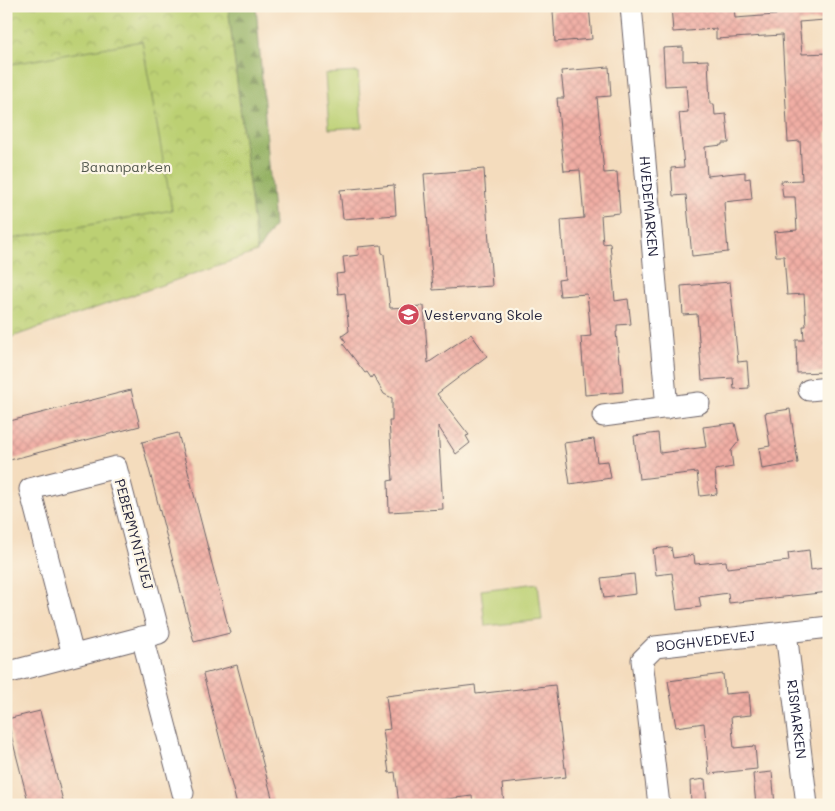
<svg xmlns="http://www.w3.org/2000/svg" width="835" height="811" viewBox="0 0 835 811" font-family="Mali,sans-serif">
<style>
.forest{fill:url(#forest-firs);stroke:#5c6a50}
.park{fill:url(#park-crowns);stroke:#6f7957}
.garden{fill:#bcd073;stroke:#6f7957}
.building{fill:url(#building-cross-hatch)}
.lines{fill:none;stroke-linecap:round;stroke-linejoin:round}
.street-casing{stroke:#6c6368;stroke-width:23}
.street{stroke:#fff;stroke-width:21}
.labels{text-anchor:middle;stroke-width:4.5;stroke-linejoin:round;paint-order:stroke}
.park-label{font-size:14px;fill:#50564c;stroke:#fcf5e5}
.street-label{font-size:14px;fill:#22223b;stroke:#fcf5e5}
.poi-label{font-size:14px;fill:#22223b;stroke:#fcf5e5;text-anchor:start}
</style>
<defs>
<pattern id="forest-firs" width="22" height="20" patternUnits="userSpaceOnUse" patternTransform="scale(1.25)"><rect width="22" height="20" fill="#95b265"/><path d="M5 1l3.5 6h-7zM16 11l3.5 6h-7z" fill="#799054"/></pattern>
<pattern id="park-crowns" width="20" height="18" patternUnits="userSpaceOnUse" patternTransform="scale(1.25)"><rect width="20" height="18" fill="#bcd073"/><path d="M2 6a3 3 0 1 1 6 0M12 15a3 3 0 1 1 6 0" fill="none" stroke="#a1b264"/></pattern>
<pattern id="building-cross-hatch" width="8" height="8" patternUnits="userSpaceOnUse" patternTransform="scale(1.25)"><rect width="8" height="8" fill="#f1aea4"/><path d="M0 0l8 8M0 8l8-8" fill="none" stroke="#ce958e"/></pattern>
</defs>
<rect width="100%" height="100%" fill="#fcf5e5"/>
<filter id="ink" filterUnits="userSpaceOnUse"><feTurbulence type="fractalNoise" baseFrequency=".02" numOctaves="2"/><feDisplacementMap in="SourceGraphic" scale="10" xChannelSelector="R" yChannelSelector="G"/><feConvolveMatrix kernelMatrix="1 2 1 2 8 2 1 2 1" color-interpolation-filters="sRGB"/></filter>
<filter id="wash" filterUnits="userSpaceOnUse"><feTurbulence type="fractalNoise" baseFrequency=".0096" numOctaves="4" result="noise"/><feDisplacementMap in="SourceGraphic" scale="20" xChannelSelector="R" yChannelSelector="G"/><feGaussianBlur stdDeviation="1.12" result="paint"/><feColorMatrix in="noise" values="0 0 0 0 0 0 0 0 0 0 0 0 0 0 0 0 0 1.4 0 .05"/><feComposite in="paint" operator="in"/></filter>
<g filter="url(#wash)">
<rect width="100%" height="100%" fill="#f4dcbd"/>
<path class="forest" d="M228,6h28l18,220 -17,26z"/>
<path class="park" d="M6,6h222l29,246 -251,87z"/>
<g class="garden">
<path d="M142,41l30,169 -166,30v-175z"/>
<path d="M358,72l4,55 -33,2 -4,-55z"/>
<path d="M538,583l4,37 -57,6 -4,-36z"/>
</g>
<g id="blocks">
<g class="building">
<path d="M566,6h23l3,33 -37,3 -2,-31 13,-1z"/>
<path d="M671,6h63l1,12 41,-3 -1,-9h49l1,14 -26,2 3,32 27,-1v79h-3l2,29h1v202h-4l1,9 -29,1 -1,-33h8l-1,-14h3l-2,-32 -17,1 -3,-39h-8l-2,-24 23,-2 -2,-33h-12l-2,-16 21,-1 -2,-39 -12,1 -6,-107 -66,4v-10l-43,3z"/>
<path d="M683,47v14l25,-1 2,44h4l1,11 11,-1 3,29h-7v2l-17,2 2,29 38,-4v7l5,-1 2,21 -28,3 4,50 -36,4 -6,-61 -13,1 -2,-28 13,-1 -5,-54 9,-1 -2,-27 -21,1 -2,-38z"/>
<path d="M609,67l2,29 -14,1 7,76 13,-1 3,41 -19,2 2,29 7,-1 5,58 13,-2 3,25 -14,1v7h-1l3,30h2l2,30 -38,3 -4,-58 10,-1 -4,-42 -27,2 -2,-16 7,-1 -4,-59 23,-2 -4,-48 -16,1 -7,-73h7l-3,-27z"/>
<path d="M484,169l8,117 -59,4 -9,-116z"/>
<path d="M394,185l2,30 -53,4 -3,-29z"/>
<path d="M381,245l1,8 2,1 6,54 34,-2 4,57 43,-29 16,22 -50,38 32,41 -3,1 4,7 -14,11 -18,-28 5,83 -54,3 -1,-31 5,-1 -4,-59h3v-23l-8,-4 -11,-19 -2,3 -4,-6 -2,1 -22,-29 3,-2 -4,-6 7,-5 -4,-38 -7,1 -2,-20 9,-1 -2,-16 16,-2 -1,-8z"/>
<path d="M730,282l8,80 9,-1 2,27 -15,1 -1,-11 -31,2 -5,-66 -14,1 -2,-29z"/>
<path d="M131,390l9,36 -134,35v-39z"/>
<path d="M790,409l8,54 -36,6 -3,-21 11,-2 -5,-33z"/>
<path d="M735,423l4,18 -8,10 2,16 -18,3 2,24 -17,2 -3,-24 -58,7 -5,-43 24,-3 2,20 46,-6 -3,-20z"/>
<path d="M178,433l52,200 -36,9 -52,-200z"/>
<path d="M594,439l3,23 11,-1 3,17 -41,6 -6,-41z"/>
<path d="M671,547l2,11 21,-3 1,9 31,-3 1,7 62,-7 -1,-8 21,-3 2,20 18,-3v25l-100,11 -1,-10 -29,4 2,10 -24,3 -5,-37 -16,2 -3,-26z"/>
<path d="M634,574l2,20 -32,4 -3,-20z"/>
<path d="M237,665l37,140h-37l-34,-131z"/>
<path d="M723,674l2,20 24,-2 2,23 -20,2 3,31 21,-2 2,23 -48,5 -5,-51 -28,4 -8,-46z"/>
<path d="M475,685l1,9 79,-9 11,92 -64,7 2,21h-31l-1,-9 -73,9 -4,-33 -6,1 -6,-43 7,-1 -4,-33z"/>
<path d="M40,711l24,94h-35l-22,-86z"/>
<path d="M772,772l3,33h-19l-3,-31z"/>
<path d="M705,779l2,26h-16l-1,-24z"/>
</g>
</g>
</g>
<g filter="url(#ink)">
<use href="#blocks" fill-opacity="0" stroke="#6c6368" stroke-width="1"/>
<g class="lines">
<defs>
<g id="street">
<path id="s1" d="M631,6l36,402"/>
<path d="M809,390l20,-2"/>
<path d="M603,416l96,-13"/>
<path id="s2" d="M786,632l21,173"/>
<path d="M142,637l41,156"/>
<path d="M6,673l153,-40 -43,-166 -86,22 43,166"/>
<path id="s3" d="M659,805l-17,-145 13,-13 174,-20"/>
</g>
</defs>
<use href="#street" class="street-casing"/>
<use href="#street" class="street"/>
</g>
</g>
<defs>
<symbol id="school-disc" viewBox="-11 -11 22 22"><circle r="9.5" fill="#d1495b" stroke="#fcf5e5"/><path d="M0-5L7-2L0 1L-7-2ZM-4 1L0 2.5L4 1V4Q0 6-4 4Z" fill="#fff"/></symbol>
</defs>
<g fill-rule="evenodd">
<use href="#school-disc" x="396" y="302" width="25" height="25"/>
</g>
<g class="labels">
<g class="park-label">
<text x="126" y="172">Bananparken</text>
</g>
<g class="street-label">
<text dy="5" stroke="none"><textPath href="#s1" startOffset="201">HVEDEMARKEN</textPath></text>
<text transform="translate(134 534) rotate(75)" y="5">PEBERMYNTEVEJ</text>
<text dy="5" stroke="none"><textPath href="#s3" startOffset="215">BOGHVEDEVEJ</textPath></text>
<text dy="5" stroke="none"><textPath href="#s2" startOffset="88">RISMARKEN</textPath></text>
</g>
<g class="poi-label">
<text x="424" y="320">Vestervang Skole</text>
</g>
</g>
<rect width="835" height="811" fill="none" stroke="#fcf5e5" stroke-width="25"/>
</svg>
